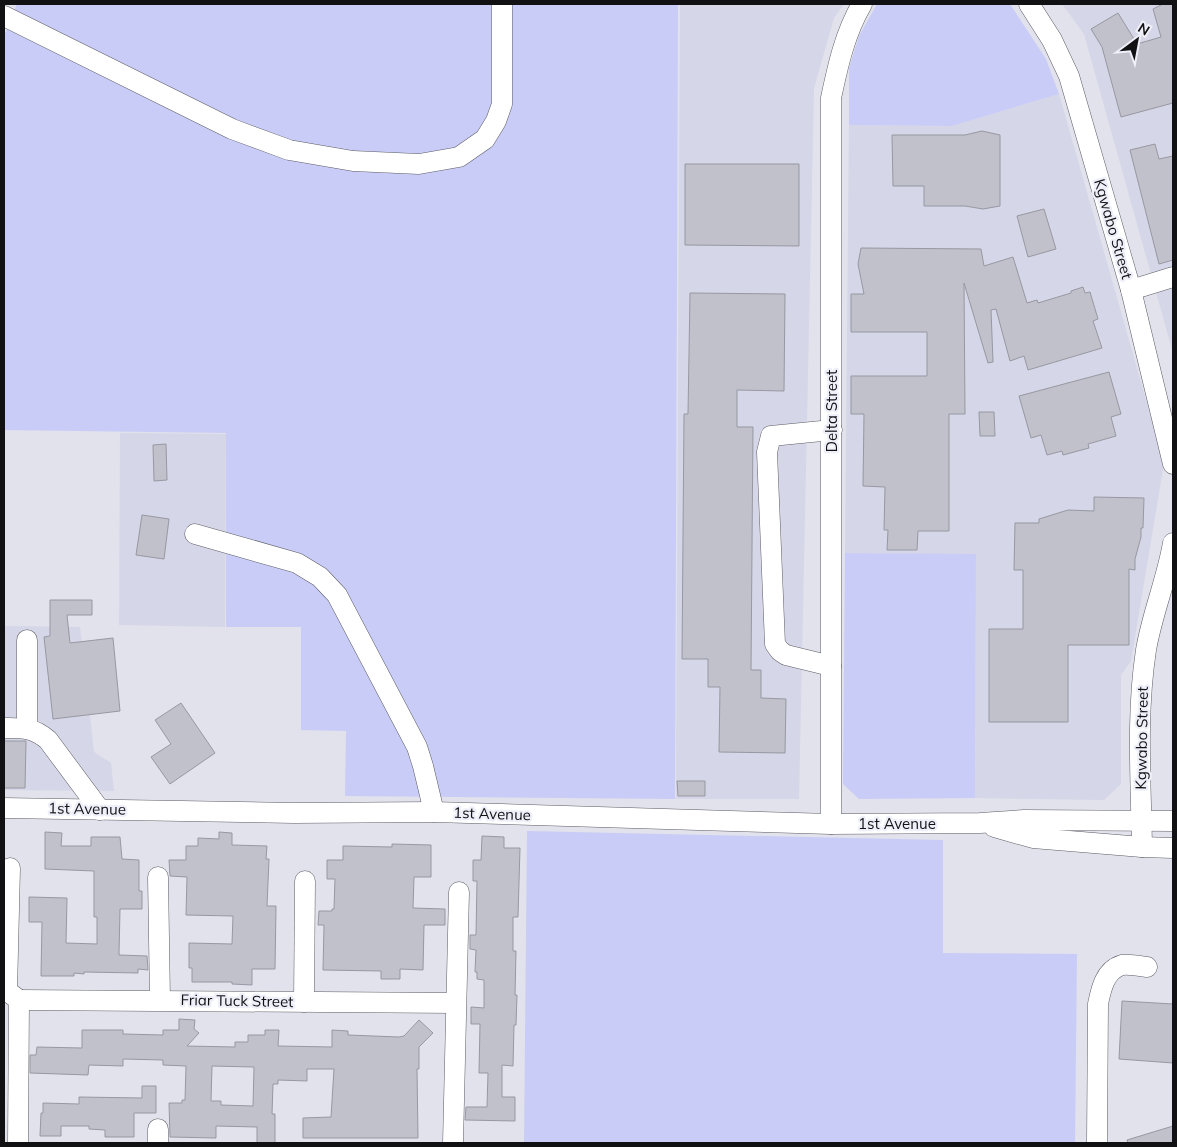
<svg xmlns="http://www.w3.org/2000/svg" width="1177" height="1147" viewBox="0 0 1177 1147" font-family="Mulish,sans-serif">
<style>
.built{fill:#d5d6e7}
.green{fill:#c9ccf6}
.building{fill:#c0c1cb;stroke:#9798a1;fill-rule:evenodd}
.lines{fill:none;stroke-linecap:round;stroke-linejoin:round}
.minor-casing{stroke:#5c5d65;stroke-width:21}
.minor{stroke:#fff;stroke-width:20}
.labels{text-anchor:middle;stroke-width:4.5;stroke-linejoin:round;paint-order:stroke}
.street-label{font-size:15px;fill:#111114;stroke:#eeeff9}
</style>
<rect width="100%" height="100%" fill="#e1e2ec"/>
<g class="built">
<path d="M680,4h164l-10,14 -20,70 -15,711h-123z"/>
<path d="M1062,4h111v349l-89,-319z"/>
<path d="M1059,94l105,369 -33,198 -10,14v109l-17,16 -129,-2 1,-243 -131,-2 4,-428 103,1z"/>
<path d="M120,433l106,1 -1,193 -106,-2z"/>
<path d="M4,626l76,1 14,125 17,11 3,28 -110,-1z"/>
</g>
<g class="green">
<path d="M17,4h661l-3,795 -330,-3 1,-65 -45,-1v-103h-75v-194l-222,-3v-394z"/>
<path d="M877,4h133l36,55 13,35 -107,32 -103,-1v-57l10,-32z"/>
<path d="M845,553l131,1 -1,244 -116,1 -16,-15z"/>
<path d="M527,831l416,9v113l134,1 -2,189h-551z"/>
</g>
<g class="building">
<path d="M1163,4h10v99l-52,14 -19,-70 -11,-18 27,-16 19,31 24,-7 -8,-28z"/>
<path d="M982,131l18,4v71l-17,3 -18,-3h-41v-20h-31l-1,-51h73z"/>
<path d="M1155,144l4,15 14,-3v104l-14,4 -29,-114z"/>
<path d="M685,164h114v82l-114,-1z"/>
<path d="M1044,209l12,40 -28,8 -11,-41z"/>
<path d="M861,248l120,1 3,17 29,-9 14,46 10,-3 1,3 33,-10v-2l12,-4 2,6 5,-1 8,27 -5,2 9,27 -74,22 -4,-14 -14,5 -14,-52 -5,1 2,52 -5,1 -24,-80 1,131h-16v117h-31l-1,19h-30l1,-20h-4l1,-43 -22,-1 1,-72h-13v-38h76v-44h-76v-38h13l-6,-30z"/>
<path d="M690,293l95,1 -1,97 -47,-1v37h16l-2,243h10v28l25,1 -1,54 -66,-1 1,-65h-12v-28h-26l2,-245h4z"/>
<path d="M1109,372l12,42 -10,3 5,19 -28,8 1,4 -26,7 -1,-4 -15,4 -6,-20 -10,3 -12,-42z"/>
<path d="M979,412h15l1,24h-15z"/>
<path d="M166,444l1,36 -13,1 -1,-36z"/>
<path d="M1094,497l50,1 -1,30h-2v9l-6,22v11l-6,-1v76h-61v77h-79v-93h34v-59h-9l1,-47h24v-4l29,-9 26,1z"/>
<path d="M142,515l27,4 -5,40 -28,-4z"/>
<path d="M50,600h42v15h-25l3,28 43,-5 7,73 -67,8 -9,-82 6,-1z"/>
<path d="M181,703l34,50 -45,31 -19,-27 20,-13 -16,-24z"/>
<path d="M4,741h22l-1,47h-21z"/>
<path d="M677,781h28v15h-27z"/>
<path d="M45,832l17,1 -1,13h30v-9h29l2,22 17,1v31h3v18h-22l-1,46 28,1 1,14 -10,-1v4l-54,-1v2l-10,-1v3h-33l1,-54h-13v-25l38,1 -1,45 31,1v-27h-3v-46l-49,-2z"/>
<path d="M219,832l13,1v12l35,1 -1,13h3l-2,47h9l-1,63h-23v16l-20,-1v-2h-40v-14h-3v-25l43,1 1,-28 -47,-1 1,-38 -17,-1 -1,-16h17v-14h12v-8l21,1z"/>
<path d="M482,836l22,1v11h16l-2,69h-5v34h3l-1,44h2l-1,30h-2l-1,41 -11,-1v32h13v24l-50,-1 1,-13h21l1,-34h-9l1,-49h-9v-17l13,1v-28l-7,-1v-7h-2l1,-22 -6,-1v-14h6l1,-54h-4v-21h8z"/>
<path d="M392,844l39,1v32h-17l-1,31 32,1v16h-21l-1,45 -23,-1v10h-19v-8l-58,-1 1,-45h-6l1,-14h13v-2h2l1,-30h-8v-19h16v-14l49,1z"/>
<path d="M1122,1001l51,3v59l-54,-4z"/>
<path d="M179,1019l16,1 -1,9 5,4 -12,13 48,1v-5h13v-7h17v-5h14l-1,16 54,1v-17l16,1v4l51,2 5,-1 15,-16 14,13 -14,14v22h-2l1,69h-115v-20l28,-1 3,-48h-27v12l-29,-1v4h-5l-1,30h3v29h-18v-16l-41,-1v12l-46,-1 -1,-34h13v-3h3l1,-34 -23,-1v-5l-40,-1v7l-34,-1 -1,10 -58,-2v-18h6l1,-8 45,1v-18h41v4l40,1v-5h16zM212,1066l42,1 -1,39 -32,-1v-4h-10z"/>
<path d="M142,1086h14v27h-22v24h-29v-7l-16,-1v-3h-28v10h-21l1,-23h2v-10l36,1v-7l63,1z"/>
<path d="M1173,1126v17h-45l-1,-3z"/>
</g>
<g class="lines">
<defs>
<g id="minor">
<path d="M1029,4l23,36 17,36 62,214 42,174"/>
<path d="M4,16l228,113 57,21 64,11 66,3 40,-7 26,-18 11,-18 6,-17v-100"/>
<path d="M1131,290l42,-13"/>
<path d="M195,534l102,29 23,14 17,18 80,152 6,19 11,46"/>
<path d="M27,640v88"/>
<path d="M831,666l-45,-11 -6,-4 -5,-7 -8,-192 4,-16 61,-6"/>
<path d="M4,728c19,0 29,-1 44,12l52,70"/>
<path d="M4,808l290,5 140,-1 397,12 149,-1 44,-3 149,1"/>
<path d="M831,824v-726c7,-33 14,-65 31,-94"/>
<path d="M994,827l39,11 109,9 31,1"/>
<path d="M1142,847c-1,-65 -6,-132 4,-197 6,-36 21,-71 27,-107"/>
<path d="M10,868l-3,123 12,9 -1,143"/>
<path d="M158,877l2,123"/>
<path d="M19,1000l436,3"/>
<path d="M304,1002l1,-121"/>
<path d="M158,1143v-14"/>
<path d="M453,1143l6,-251"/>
<path d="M1097,1143l1,-139c3,-15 7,-34 24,-39 7,-1 18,1 25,2"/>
</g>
</defs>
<use href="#minor" class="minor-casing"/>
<use href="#minor" class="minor"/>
</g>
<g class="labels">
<g class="street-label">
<text transform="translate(1113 229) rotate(74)" y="5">Kgwabo Street</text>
<text transform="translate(832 411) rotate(-90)" y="5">Delta Street</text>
<text transform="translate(1142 738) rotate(-89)" y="5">Kgwabo Street</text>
<text transform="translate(87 809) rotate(1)" y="5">1st Avenue</text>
<text transform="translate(492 814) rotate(2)" y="5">1st Avenue</text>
<text x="897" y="829">1st Avenue</text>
<text transform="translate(237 1001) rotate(1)" y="5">Friar Tuck Street</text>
</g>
</g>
<rect width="1177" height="1147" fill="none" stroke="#111114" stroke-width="10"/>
<g transform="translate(1137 40) rotate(32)" stroke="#eeeff9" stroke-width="4" paint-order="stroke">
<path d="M0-4L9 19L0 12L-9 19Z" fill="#111114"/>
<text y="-8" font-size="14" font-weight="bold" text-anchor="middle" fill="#111114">N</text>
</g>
</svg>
